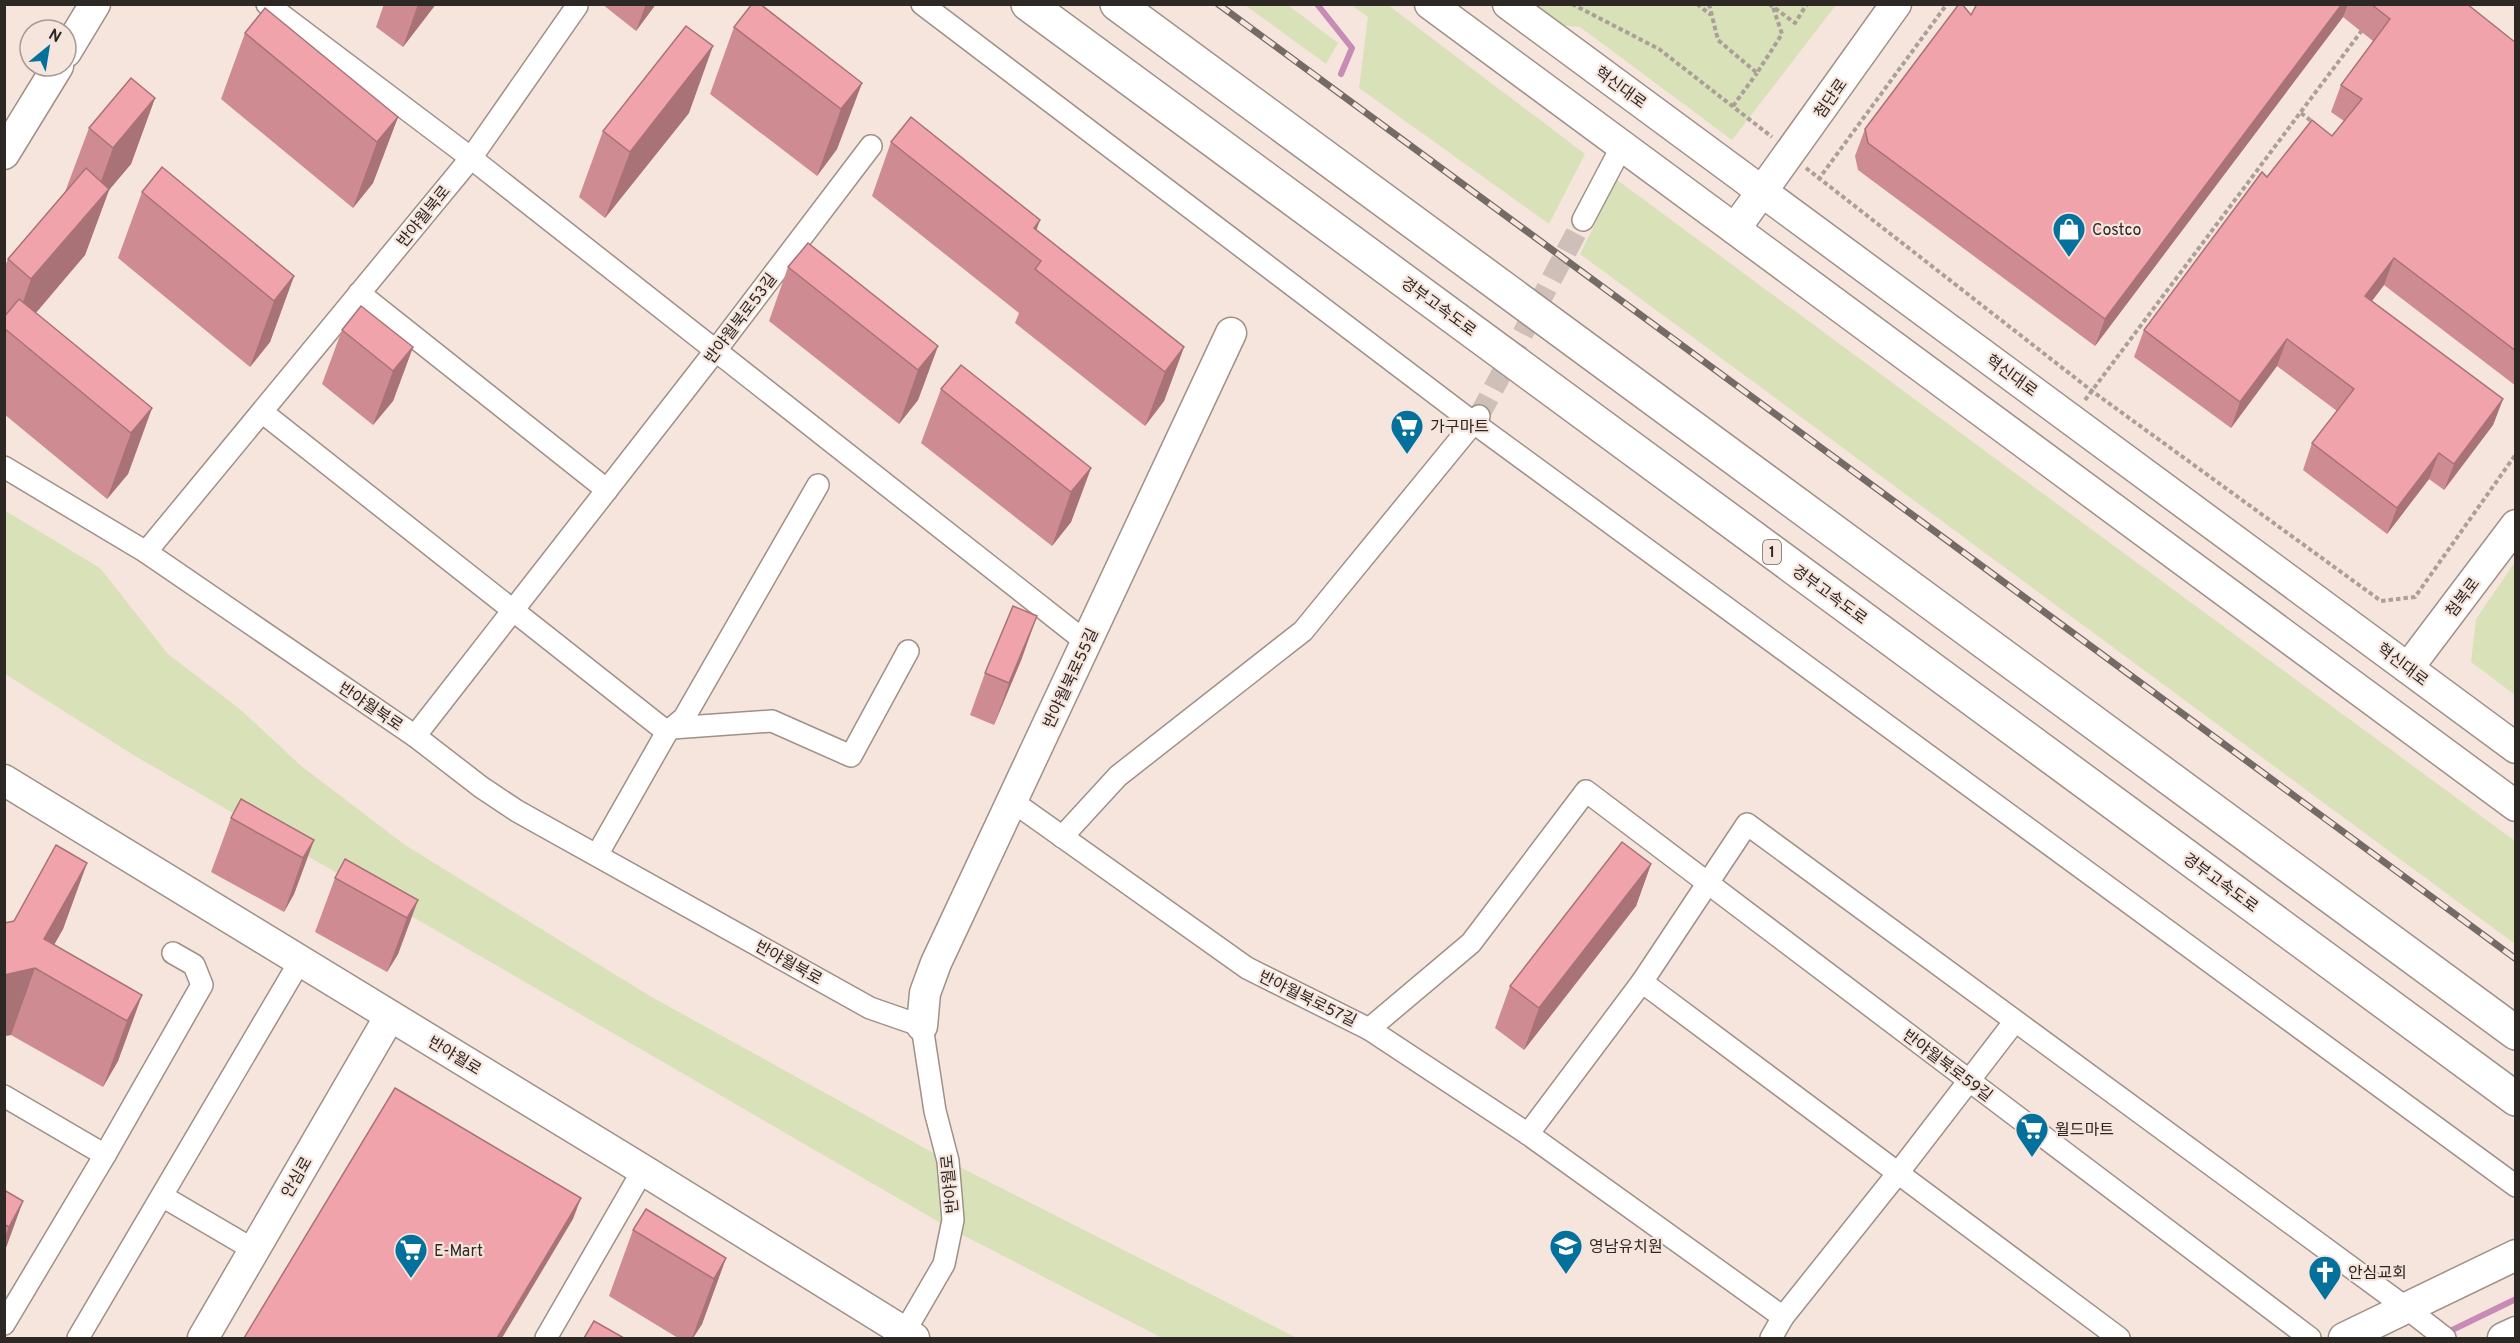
<svg xmlns="http://www.w3.org/2000/svg" width="2520" height="1343" viewBox="0 0 2520 1343" font-family="Overpass,'Noto Sans KR',sans-serif">
<style>
.green{fill:#d8e1b7}
.lines{fill:none;stroke-linecap:round;stroke-linejoin:round}
.stream{stroke:#c78bb5;stroke-width:6}
.street-tunnel{stroke:#cebfb8;stroke-width:21;stroke-dasharray:21 10;stroke-linecap:butt}
.street-casing{stroke:#9f9088;stroke-width:24}
.secondary-casing{stroke:#9f9088;stroke-width:33}
.highway-casing{stroke:#9f9088;stroke-width:36}
.path{stroke:#ac9f99;stroke-width:4;stroke-dasharray:4.5 3;stroke-linecap:butt}
.street{stroke:#fff;stroke-width:21}
.secondary{stroke:#fff;stroke-width:30}
.highway{stroke:#fff;stroke-width:33}
.rail-casing{stroke:#756b66;stroke-width:7}
.rail{stroke:#f6e5dd;stroke-width:4.5;stroke-dasharray:14;stroke-linecap:butt}
.wall{fill:#ce8c92}
.shaded-wall{fill:#a87277}
.building{fill:#f0a3aa;stroke:#a87277;stroke-width:1.5}
.labels{text-anchor:middle;stroke-width:4.5;stroke-linejoin:round;paint-order:stroke}
.shield{fill:#f6e5dd;stroke:#6a615c;stroke-width:1.5}
.shield-label{font-size:15px;font-weight:bold;fill:#2e2825}
.street-label{font-size:16px;fill:#2e2825;stroke:#f6e5dd}
.poi-label{font-size:16px;fill:#2e2825;stroke:#f6e5dd;text-anchor:start}
</style>
<rect width="100%" height="100%" fill="#f6e5dd"/>
<g class="green">
<path d="M1245,5h43l50,38 -12,21z"/>
<path d="M1351,5h37l197,149 -36,70 -190,-136 9,-71z"/>
<path d="M1533,5h303l-104,135 -152,-113 -21,-2z"/>
<path d="M1617,180l898,661v103l-935,-690z"/>
<path d="M4,510l96,58 68,86 73,56 59,55 105,80 245,151 298,165 349,177h-135l-211,-109 -816,-473 -130,-82z"/>
<path d="M2515,562v133l-44,-33 5,-43z"/>
</g>
<g class="lines">
<g class="stream">
<path d="M1317,4l35,44 -11,26"/>
<path d="M2446,1333l70,-34"/>
</g>
<path class="street-tunnel" d="M1479,416l104,-196"/>
<defs>
<g id="street">
<path d="M267,4l204,154 615,484"/>
<path d="M922,4l552,419 1042,763"/>
<path d="M1583,220l39,-74"/>
<path d="M359,293l248,197"/>
<path d="M262,412l405,320"/>
<path d="M4,467l142,85 269,184 66,51 36,24 353,197 52,18 13,85 13,50 5,59 -9,44 -43,74"/>
<path d="M146,552l325,-394 106,-152"/>
<path d="M672,728l100,-7 79,35 57,-105"/>
<path d="M415,736l301,-386 155,-204"/>
<path d="M1012,801l235,167 122,61 102,-86 115,-152 724,547"/>
<path d="M1062,837l56,-61 185,-145 176,-215"/>
<path d="M597,855l70,-123 17,-14 134,-233"/>
<path d="M1642,982l105,-158 658,483 40,31"/>
<path d="M1369,1029l159,105 255,183 -12,21"/>
<path d="M4,1096l101,59"/>
<path d="M1528,1134l114,-152 477,356"/>
<path d="M162,1196l92,54"/>
<path d="M1783,1317l115,-144 117,-152"/>
<path d="M4,1324l101,-169 97,-170 -8,-20 -21,-12"/>
<path d="M78,1338l222,-377"/>
<path d="M546,1338l97,-168"/>
</g>
<g id="secondary">
<path d="M1430,4l1086,802"/>
<path d="M1508,4l1008,744"/>
<path d="M66,52l29,-48"/>
<path d="M4,154l54,-88"/>
<path d="M1735,229l161,-225"/>
<path d="M2408,668l108,-143"/>
<path d="M4,780l639,390 271,168"/>
<path d="M922,1026l3,-33 11,-30 295,-630"/>
<path d="M203,1338l187,-322"/>
<path d="M2344,1338l172,-83"/>
<path d="M2503,1338l13,-6"/>
</g>
<g id="highway">
<path d="M1028,4l1488,1095"/>
<path d="M1117,4l1399,1029"/>
</g>
</defs>
<use href="#street" class="street-casing"/>
<use href="#secondary" class="secondary-casing"/>
<use href="#highway" class="highway-casing"/>
<g class="path">
<path d="M1572,4l87,45 113,88"/>
<path d="M1697,4l14,11"/>
<path d="M1709,4l9,36 39,33 25,-39 -10,-30"/>
<path d="M1769,4l26,19 12,-19"/>
<path d="M1733,106l24,-33"/>
<path d="M2301,113l13,10"/>
<path d="M1806,168l286,223 289,210 34,-4 101,-143"/>
<path d="M1818,180l129,-176"/>
<path d="M2085,400l278,-371"/>
</g>
<use href="#street" class="street"/>
<use href="#secondary" class="secondary"/>
<use href="#highway" class="highway"/>
<defs>
<path id="rail" d="M1218,4l1298,955"/>
</defs>
<use href="#rail" class="rail-casing"/>
<use href="#rail" class="rail"/>
</g>
<g class="wall">
<path d="M384,4h52l-33,43 -27,-20z"/>
<path d="M602,4h54l-20,27z"/>
<path d="M1977,4h490l49,39v343l-132,-101 -12,16 131,98 -10,26 -49,65 -15,-11 -42,55 -84,-64 9,-27 25,-32 -60,-45 -46,62 -97,-71 10,-27 123,-153 65,-41 12,-15 -13,-9 10,-27 32,-44 -30,-24 -248,329 -237,-176 -3,-14 10,-27 106,-114z"/>
<path d="M734,27l128,56 -25,66 -20,27 -107,-82z"/>
<path d="M245,33l153,84 -25,66 -20,25 -132,-109z"/>
<path d="M155,98l-24,66 -22,26 -24,65 -49,58 116,95 -24,66 -21,25 -103,-85v-146l4,-9 57,-67 24,-64z"/>
<path d="M689,113l-84,105 -26,-21 24,-66z"/>
<path d="M891,142l146,89 147,116 -20,54 -19,25 -130,-103 4,-10 -147,-117z"/>
<path d="M142,192l152,84 -24,66 -20,25 -132,-109z"/>
<path d="M788,267l150,79 -20,54 -19,24 -130,-103z"/>
<path d="M342,330l71,17 -20,54 -20,24 -51,-41z"/>
<path d="M941,389l150,79 -20,54 -19,24 -131,-103z"/>
<path d="M1022,658l-28,67 -24,-10 15,-42z"/>
<path d="M231,818l83,22 -20,54 -10,18 -73,-40z"/>
<path d="M87,863l-24,66 -9,16 88,50 -24,66 -15,26 -92,-52 -7,1v-113l10,-2z"/>
<path d="M1651,864l-15,42 -112,144 -29,-22 15,-42z"/>
<path d="M335,878l83,22 -20,54 -11,18 -72,-40z"/>
<path d="M4,1190l19,11 -19,52z"/>
<path d="M633,1230l93,28 -24,66 -9,14h-15l-69,-42z"/>
</g>
<g class="shaded-wall">
<path d="M418,4h18l-33,43z"/>
<path d="M646,4h10l-20,27z"/>
<path d="M2342,4h6l-5,13 -248,329 10,-27z"/>
<path d="M713,46l-24,67 -84,105 25,-66z"/>
<path d="M862,83l-25,66 -20,27 24,-67z"/>
<path d="M155,98l-24,66 -22,26 -24,65 -70,82 -3,-3 19,-55 59,-67 23,-64z"/>
<path d="M398,117l-25,66 -20,25 24,-66z"/>
<path d="M1040,220l-11,31 5,-23z"/>
<path d="M2394,258l-10,27 -29,38 10,-27z"/>
<path d="M294,276l-24,66 -20,25 24,-66z"/>
<path d="M2287,339l-10,27 -46,62 9,-26z"/>
<path d="M938,346l-20,54 -19,24 19,-54z"/>
<path d="M413,347l-20,54 -20,24 20,-54z"/>
<path d="M1184,347l-20,54 -19,25 20,-54z"/>
<path d="M2503,399l-10,26 -49,65 10,-26z"/>
<path d="M152,408l-24,66 -21,25 24,-66z"/>
<path d="M2439,453l-10,26 -42,55 10,-26z"/>
<path d="M1091,468l-20,54 -19,24 19,-54z"/>
<path d="M1037,616l-15,42 -28,67 15,-42z"/>
<path d="M314,840l-20,54 -10,18 19,-54z"/>
<path d="M87,863l-24,66 -24,42 -4,-3 -24,67 -7,1v-61l40,-36z"/>
<path d="M1651,864l-15,42 -112,144 15,-42z"/>
<path d="M418,900l-20,54 -11,18 20,-54z"/>
<path d="M142,995l-24,66 -15,26 24,-66z"/>
<path d="M581,1198l-8,21 -71,119h-5z"/>
<path d="M23,1201l-19,52v-14l5,-12z"/>
<path d="M726,1258l-24,66 -9,14h-1l22,-59z"/>
</g>
<g class="building">
<path d="M752,4h8l102,79 -21,26 -107,-82z"/>
<path d="M1959,4h3l9,11 6,-11h365l-237,315 -237,-176 -3,-14z"/>
<path d="M2371,4h96l49,39v308l-122,-93 -29,38 138,103 -49,65 -15,-11 -42,55 -85,-65 42,-54 -67,-50 -47,63 -96,-72 118,-158 5,5 45,-57 20,16 30,-37 -21,-14 49,-66z"/>
<path d="M265,8l133,109 -21,25 -132,-109z"/>
<path d="M686,26l27,20 -83,106 -27,-21z"/>
<path d="M131,78l24,20 -42,50 -24,-20z"/>
<path d="M911,117l129,103 -6,8 150,119 -19,25 -130,-103 6,-8 -150,-119z"/>
<path d="M162,167l132,109 -20,25 -132,-109z"/>
<path d="M86,168l23,21 -78,90 -23,-20z"/>
<path d="M808,243l130,103 -20,24 -130,-103z"/>
<path d="M19,299l133,109 -21,25 -127,-105v-11z"/>
<path d="M361,306l52,41 -20,24 -51,-41z"/>
<path d="M961,365l130,103 -20,24 -130,-103z"/>
<path d="M1013,606l24,10 -28,67 -24,-10z"/>
<path d="M241,799l73,41 -11,18 -72,-40z"/>
<path d="M1622,842l29,22 -112,144 -29,-22z"/>
<path d="M56,845l31,18 -43,76 98,56 -15,26 -92,-53 -31,7v-52l10,-2z"/>
<path d="M345,859l73,41 -11,18 -72,-40z"/>
<path d="M395,1088l186,110 -84,140h-253z"/>
<path d="M4,1190l19,11 -14,26 -5,-3z"/>
<path d="M646,1209l80,49 -12,21 -81,-49z"/>
<path d="M594,1321l30,17h-40z"/>
</g>
<defs>
<symbol id="shop-pin" viewBox="-11 -11 22 30"><path d="M0 17L-7.5 6A9.5 9.5 0 1 1 7.5 6Z" fill="#04719c" stroke="#f6e5dd"/><path d="M-5-2.5h2.3a2.7 3.5 0 0 1 5.4 0H5L5.5 6h-11ZM-1.5-2.5h3a1.5 2.3 0 0 0-3 0Z" fill="#fff"/></symbol>
<symbol id="supermarket-pin" viewBox="-11 -11 22 30"><path d="M0 17L-7.5 6A9.5 9.5 0 1 1 7.5 6Z" fill="#04719c" stroke="#f6e5dd"/><path d="M-6-5.5h2.5l.6 2H6L4.5 2H-2.5L-4.4-4H-6ZM-1.5 3.2a1.3 1.3 0 1 0 .1 0ZM3 3.2a1.3 1.3 0 1 0 .1 0Z" fill="#fff"/></symbol>
<symbol id="school-pin" viewBox="-11 -11 22 30"><path d="M0 17L-7.5 6A9.5 9.5 0 1 1 7.5 6Z" fill="#04719c" stroke="#f6e5dd"/><path d="M0-5L7-2L0 1L-7-2ZM-4 1L0 2.5L4 1V4Q0 6-4 4Z" fill="#fff"/></symbol>
<symbol id="church-pin" viewBox="-11 -11 22 30"><path d="M0 17L-7.5 6A9.5 9.5 0 1 1 7.5 6Z" fill="#04719c" stroke="#f6e5dd"/><path d="M-1.2-6h2.4v3.5h3.3v2.4h-3.3V6h-2.4V-.1h-3.3v-2.4h3.3Z" fill="#fff"/></symbol>
</defs>
<g fill-rule="evenodd">
<use href="#shop-pin" x="2050" y="210" width="38" height="52"/>
<use href="#supermarket-pin" x="1388" y="407" width="38" height="52"/>
<use href="#supermarket-pin" x="2013" y="1110" width="38" height="52"/>
<use href="#school-pin" x="1547" y="1227" width="38" height="52"/>
<use href="#supermarket-pin" x="392" y="1231" width="38" height="52"/>
<use href="#church-pin" x="2306" y="1253" width="38" height="52"/>
</g>
<g class="labels">
<rect class="shield" x="1763" y="540" width="18" height="24" rx="4.5"/>
<g class="shield-label">
<text x="1772" y="557">1</text>
</g>
<g class="street-label">
<text transform="translate(1621 87) rotate(36)" y="6">혁신대로</text>
<text transform="translate(1830 98) rotate(-55)" y="6">첨단로</text>
<text transform="translate(423 216) rotate(-51)" y="6">반야월북로</text>
<text transform="translate(1439 306) rotate(36)" y="6">경부고속도로</text>
<text transform="translate(740 318) rotate(-53)" y="6">반야월북로53길</text>
<text transform="translate(2012 375) rotate(36)" y="6">혁신대로</text>
<text transform="translate(1830 594) rotate(36)" y="6">경부고속도로</text>
<text transform="translate(2462 597) rotate(-53)" y="6">첨복로</text>
<text transform="translate(2403 664) rotate(37)" y="6">혁신대로</text>
<text transform="translate(1070 678) rotate(-65)" y="6">반야월북로55길</text>
<text transform="translate(371 706) rotate(34)" y="6">반야월북로</text>
<text transform="translate(2221 882) rotate(36)" y="6">경부고속도로</text>
<text transform="translate(789 962) rotate(29)" y="6">반야월북로</text>
<text transform="translate(1308 998) rotate(26)" y="6">반야월북로57길</text>
<text transform="translate(455 1055) rotate(31)" y="6">반야월로</text>
<text transform="translate(1948 1065) rotate(37)" y="6">반야월북로59길</text>
<text transform="translate(296 1177) rotate(-60)" y="6">안심로</text>
<text transform="translate(949 1184) rotate(-96)" y="6">반야월로</text>
</g>
<g class="poi-label">
<text x="2092" y="235">Costco</text>
<text x="1430" y="432">가구마트</text>
<text x="2055" y="1135">월드마트</text>
<text x="1589" y="1252">영남유치원</text>
<text x="434" y="1256">E-Mart</text>
<text x="2348" y="1278">안심교회</text>
</g>
</g>
<rect width="2520" height="1343" fill="none" stroke="#2e2825" stroke-width="12"/>
<g transform="translate(48 48) rotate(30)"><circle r="28" fill="#f6e5dd" stroke="#a69993" stroke-width="1.5"/>
<path d="M0-4.5L10 22L0 15L-10 22Z" fill="#04719c"/>
<text y="-9" font-size="16" font-weight="bold" text-anchor="middle" fill="#2e2825">N</text>
</g>
</svg>
